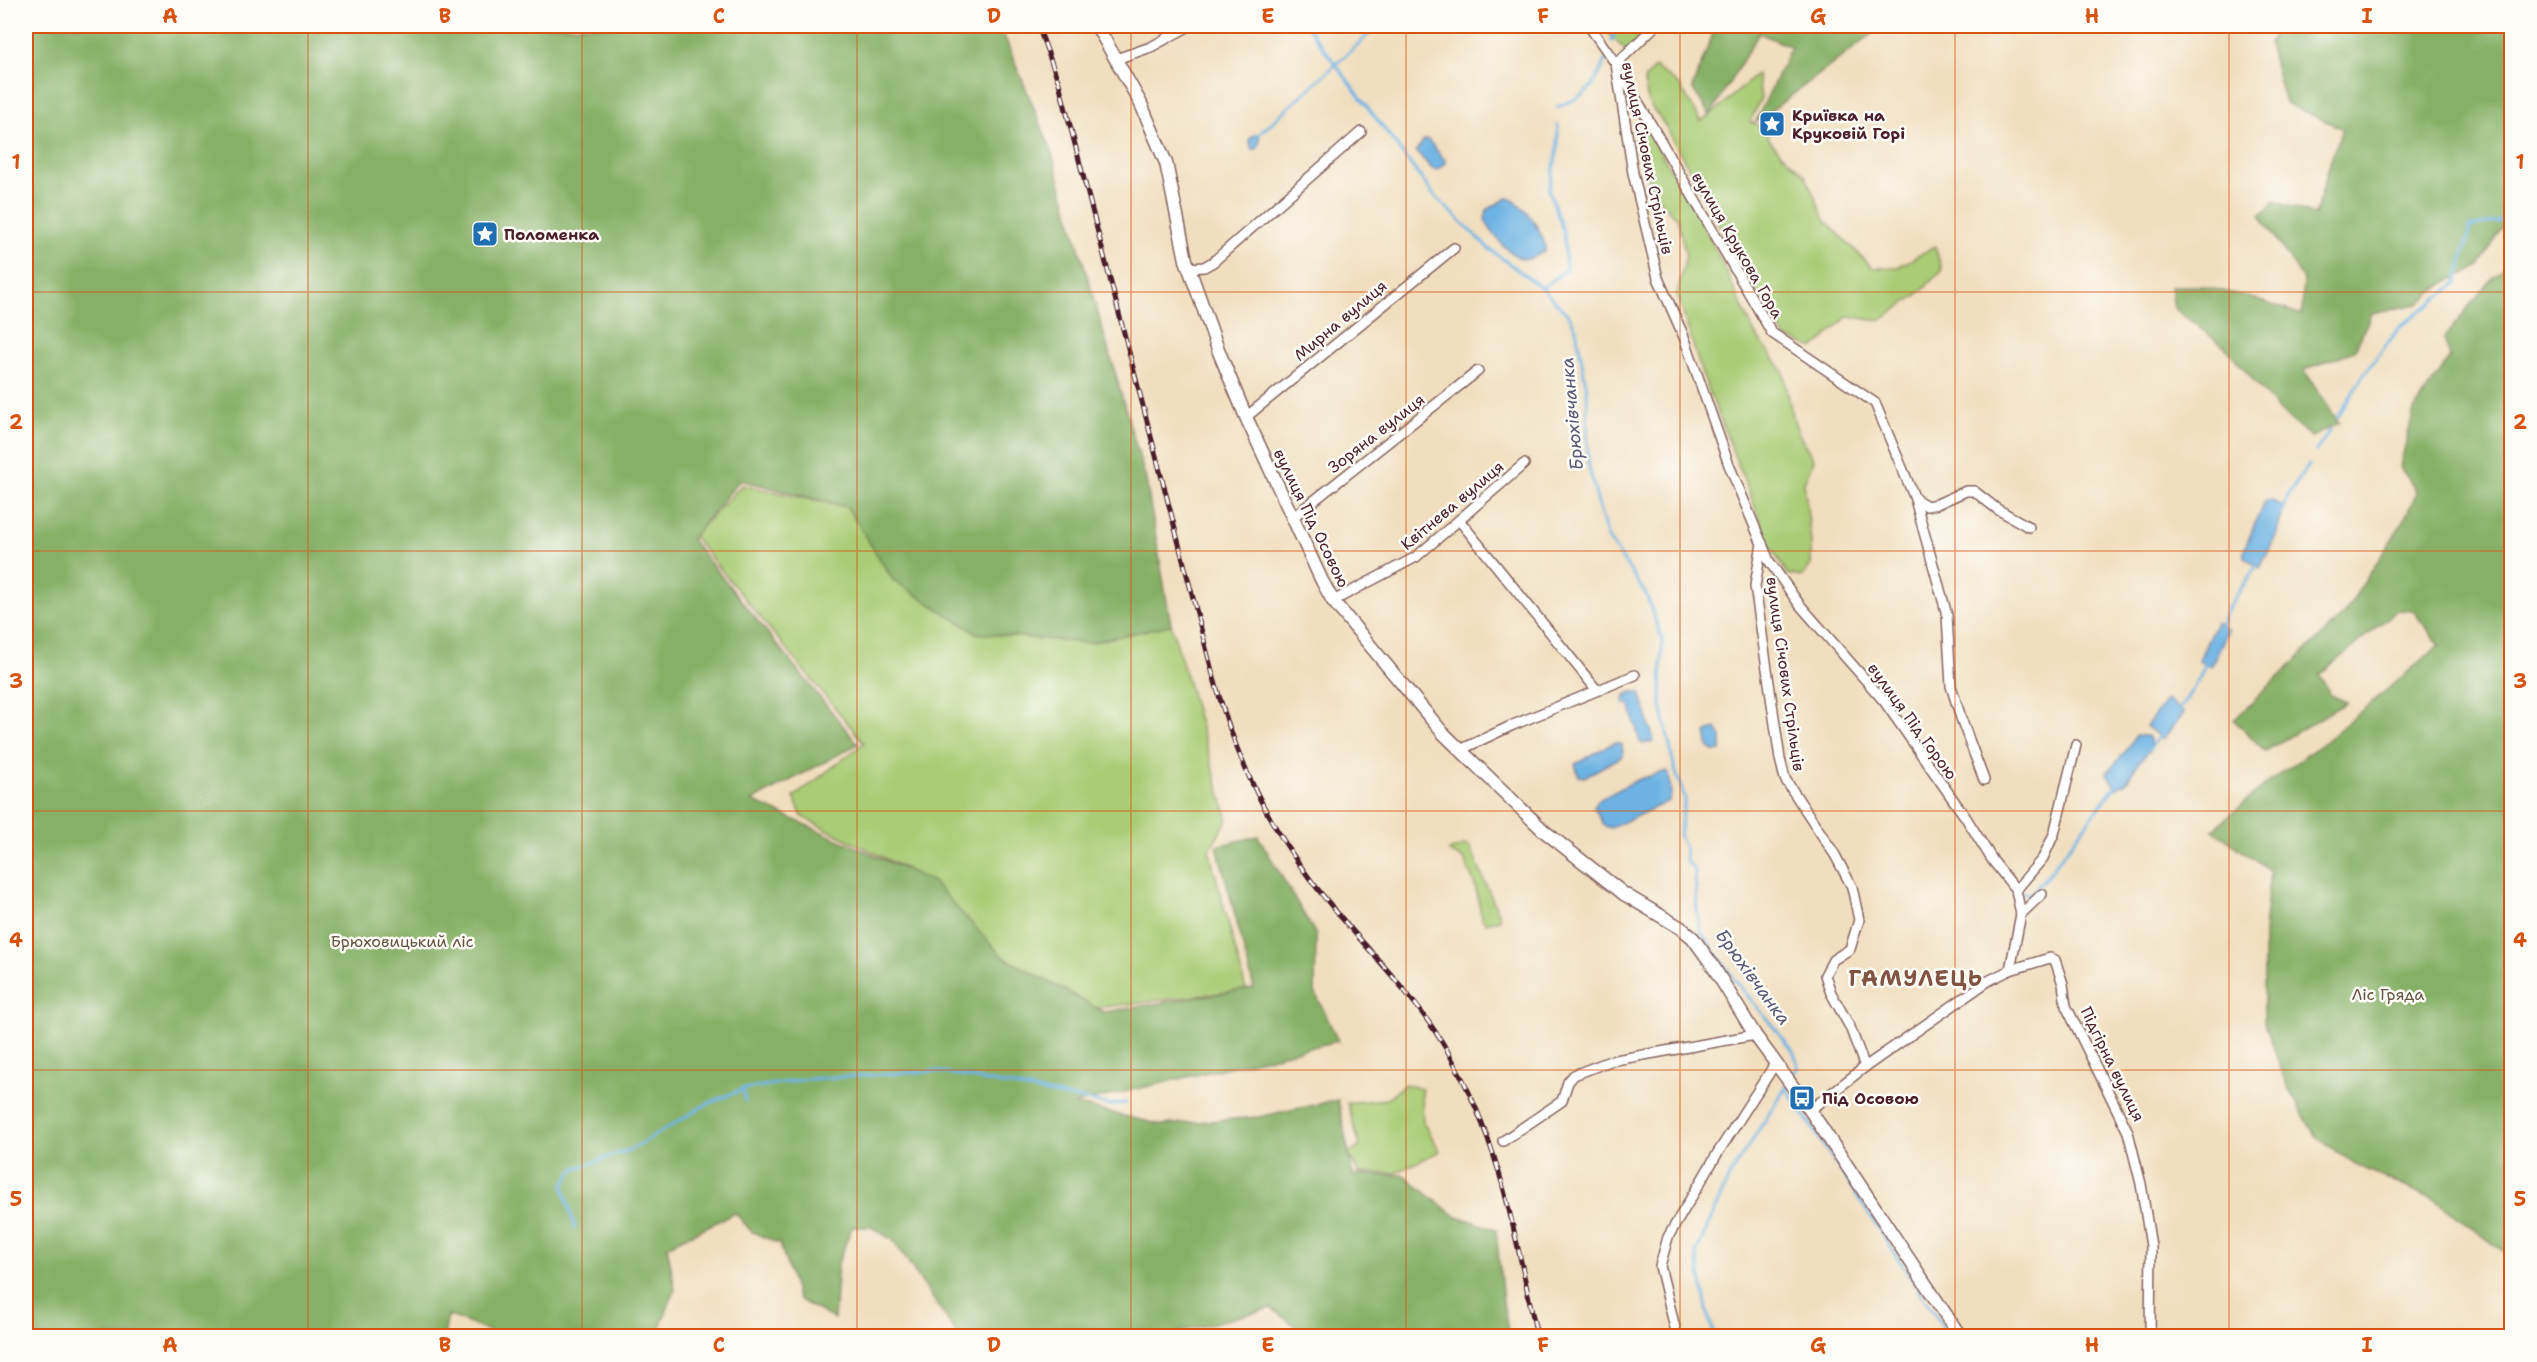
<svg xmlns="http://www.w3.org/2000/svg" width="2537" height="1362" viewBox="0 0 2537 1362" font-family="'Shantell Sans',sans-serif">
<style>
.green{fill:#a9cc75;stroke:#7a7650;stroke-width:1.5}
.forest{fill:#86b066;stroke:#686848;stroke-width:1.5}
.water{fill:#6cb2e3;stroke:#5b6887;stroke-width:1.5}
.lines{fill:none;stroke-linecap:round;stroke-linejoin:round}
.stream{stroke:#6cb2e3;stroke-width:3}
.street-casing{stroke:#84625e;stroke-width:12}
.secondary-casing{stroke:#84625e;stroke-width:15}
.street{stroke:#fff;stroke-width:9}
.secondary{stroke:#fff;stroke-width:12}
.rail-casing{stroke:#4a1f2b;stroke-width:5}
.rail{stroke:#fdfcf7;stroke-width:3;stroke-dasharray:9;stroke-linecap:butt}
.grid{fill:none;stroke:#d8530f;stroke-width:1.5;stroke-opacity:0.55}
.labels{text-anchor:middle;stroke-width:5;stroke-linejoin:round;paint-order:stroke}
.poi-label{font-size:16px;font-weight:bold;fill:#4a1f2b;stroke:#fdfcf7;text-anchor:start}
.street-label{font-size:16px;fill:#4a1f2b;stroke:#fdfcf7}
.park-label{font-size:16px;fill:#665341;stroke:#fdfcf7}
.water-label{font-size:18px;font-style:italic;fill:#585a75;stroke:#fdfcf7}
.district-label{font-size:22px;font-weight:bold;letter-spacing:1.5px;fill:#805342;stroke:#fdfcf7}
.neatline{fill:none;stroke:#d8530f;stroke-width:2}
.grid-label{font-size:20px;text-anchor:middle;font-weight:bold;fill:#d8530f}
</style>
<rect width="100%" height="100%" fill="#fdfcf7"/>
<filter id="ink" filterUnits="userSpaceOnUse"><feTurbulence type="fractalNoise" baseFrequency=".0167" numOctaves="2"/><feDisplacementMap in="SourceGraphic" scale="12" xChannelSelector="R" yChannelSelector="G"/><feConvolveMatrix kernelMatrix="1 2 1 2 8 2 1 2 1" color-interpolation-filters="sRGB"/></filter>
<filter id="wash" filterUnits="userSpaceOnUse"><feTurbulence type="fractalNoise" baseFrequency=".008" numOctaves="4" result="noise"/><feDisplacementMap in="SourceGraphic" scale="24" xChannelSelector="R" yChannelSelector="G"/><feGaussianBlur stdDeviation="1.35" result="paint"/><feColorMatrix in="noise" values="0 0 0 0 0 0 0 0 0 0 0 0 0 0 0 0 0 1.4 0 .05"/><feComposite in="paint" operator="in"/></filter>
<g filter="url(#wash)">
<rect width="100%" height="100%" fill="#f1debe"/>
<g class="green">
<path d="M1601,26h51l-24,27z"/>
<path d="M1655,67l25,19 21,35c21,-13 37,-31 56,-47l4,24 -11,24 19,8 -1,8 12,14 25,23 20,45 48,48 25,-1 37,-21 7,24 -25,25 -34,24 -12,1 -23,-4 -34,32 -29,-11 -41,-67 -78,-143 -18,-25 -4,-22z"/>
<path d="M1639,131l10,1 62,108 44,94 28,37 9,42 6,20 16,27 -10,22 7,60v23l-9,12 -15,-3 -17,-29 -68,-171 -25,-80 9,-38 -9,-38 -17,-17 -12,-20z"/>
<path d="M742,485l106,22 45,73 195,63 83,-19 57,196 -19,30 37,140 -151,18 -92,-51 -86,-83 -115,-57 -8,-20 70,-54 -171,-207z"/>
<path d="M1464,845l6,2 29,68 1,5 -14,3 -4,-4 -7,-34 -11,-26 -15,-7v-2l11,-2z"/>
<path d="M1405,1084l17,5 1,33 17,29 -44,22h-37l-11,-19 12,-8 -13,-43 40,-4z"/>
</g>
<g class="forest">
<path d="M26,26h974l50,121 96,333 25,145 -83,18 -112,-10 -83,-53 -46,-73 -107,-27 -49,59 167,205 -106,57 180,80 71,76 101,55 150,-24 -37,-142 41,-10 58,99 -1,57 23,49 -264,63 88,21 96,-8 80,-17 15,75h51l48,39 44,16 7,72 6,34h-201l-37,-28 -107,28h-208l-1,-5 -62,-91 -22,-13h-19l-14,36 -4,56 -36,-20 -18,-55 -28,-12 -17,-19 -68,33 8,43 -18,47h-156l-53,-21 -4,21h-418z"/>
<path d="M1716,26h159l-3,8 -117,89 36,-76 -32,-14 -49,82 -18,-27z"/>
<path d="M2277,26h234v187l-33,54 -35,17 -25,20 -46,9 -18,38 -50,19 35,53 -28,14 -33,-28 -52,-61 -52,-40 -3,-22h30l48,11 53,18 1,-36 -43,-64 15,-14 40,14 18,-62 10,-24 -58,-26 -16,-59z"/>
<path d="M2511,259v998l-76,-57 -77,-34 -42,-29 -29,-51 -23,-65v-90l6,-60 -57,-41 52,-45 58,-42 117,-98 -27,-34 -16,-1 -78,65 12,20 16,7 -82,49 -31,-31 109,-105 60,-93 14,-30 -17,-25 14,-57 36,-53 -6,-19 43,-54z"/>
</g>
<g class="water">
<path d="M1255,134l4,1 1,6 -3,8 -5,1 -3,-10z"/>
<path d="M1424,140h4l17,20v3l-8,7 -5,-1 -16,-18z"/>
<path d="M1507,198c14,1 40,38 38,53 -5,3 -11,7 -18,8 -16,1 -35,-26 -42,-39l2,-10z"/>
<path d="M2271,500l13,8 -8,28 -16,32 -16,-11v-7l20,-48z"/>
<path d="M2216,622l12,8 -17,37 -12,-7z"/>
<path d="M1632,692h8l14,49 -11,3 -3,-2 -10,-37 -6,-2 1,-8z"/>
<path d="M2167,699l17,14 -21,26 -17,-13z"/>
<path d="M1716,728l5,8v15h-7l-5,-3 -3,-15z"/>
<path d="M2136,735l11,1 3,4v10l-12,13 -12,20 -10,6 -9,-16 19,-22z"/>
<path d="M1615,742l7,2 1,12 -39,21 -5,-1 -4,-12z"/>
<path d="M1666,771l3,2 2,22 -2,6 -58,27 -7,-2 -10,-19 3,-6 40,-21z"/>
</g>
<g class="lines">
<g class="stream">
<path d="M1307,26l125,167 55,54 55,41 28,29 6,12 11,61 1,73 9,37 11,38 38,56 16,45 -1,66 14,65 10,28 -6,37 6,12 1,14 7,7 2,5 2,38 4,21 34,48 59,72 4,15 -6,12"/>
<path d="M1612,41l4,-15"/>
<path d="M1557,107c30,-13 36,-15 48,-47"/>
<path d="M1256,137l122,-111"/>
<path d="M1542,288l24,-18 -2,-36 -15,-44 9,-42v-23"/>
<path d="M2338,417l26,-43 36,-47 57,-44 13,-56 36,-7 6,-4"/>
<path d="M2316,451l14,-21"/>
<path d="M2282,510l6,-14 20,-31"/>
<path d="M2220,629l8,-21 31,-46"/>
<path d="M2178,712l21,-33 8,-19"/>
<path d="M2149,749l13,-15"/>
<path d="M2023,892l6,3 18,-19 69,-91"/>
<path d="M1786,1088l163,248"/>
<path d="M743,1089l2,12"/>
<path d="M575,1228l-12,-43 11,-16 58,-20 75,-45 36,-15 64,-10 128,-8 176,34 15,-2"/>
<path d="M1715,1336l-6,-17 -13,-66 34,-78 58,-91"/>
</g>
</g>
</g>
<g filter="url(#ink)">
<g class="lines">
<defs>
<g id="street">
<path d="M1589,26l27,38 156,269 103,70 40,96 7,26 25,90 4,71 11,35 22,59"/>
<path d="M1116,59l35,-12 38,-21"/>
<path d="M1616,64l17,109 25,105 26,59 45,128 40,96 30,43 85,97 82,117 27,43 23,29 5,24"/>
<path d="M1616,64l39,-38"/>
<path d="M1189,268l15,-1 9,-5 148,-130"/>
<path d="M1246,417l208,-169"/>
<path d="M1915,499l12,7 10,-2 29,-13h8l23,18 32,18"/>
<path d="M1292,518l186,-147"/>
<path d="M1459,520l137,169"/>
<path d="M1762,543l-7,43 25,173 5,20 50,76 17,32 7,33 -9,29 -17,11 -8,15 6,18 19,34 15,40"/>
<path d="M1333,601l83,-44 108,-93"/>
<path d="M1460,750l53,-25 122,-50"/>
<path d="M2016,890l27,-32 11,-24 22,-89"/>
<path d="M2010,970l40,-12 5,2 8,24 3,22 62,126 13,52 10,62 -1,90"/>
<path d="M1810,1110l55,-43 123,-86 22,-11 11,-56 21,-20"/>
<path d="M1503,1141l59,-40 6,-19 6,-7 36,-14 145,-26"/>
<path d="M1677,1336l-17,-70 8,-29 49,-83 58,-90"/>
</g>
<path id="secondary" d="M1097,26l44,78 25,59 20,97 33,92 27,65 76,164 11,20 110,132 101,98 80,63 57,34 12,10 18,25 44,72 55,75 150,226"/>
</defs>
<use href="#street" class="street-casing"/>
<use href="#secondary" class="secondary-casing"/>
<use href="#street" class="street"/>
<use href="#secondary" class="secondary"/>
<defs>
<path id="rail" d="M1038,26l21,57 153,588c21,78 49,143 98,208 44,59 101,109 138,173 53,91 67,184 89,284"/>
</defs>
<use href="#rail" class="rail-casing"/>
<use href="#rail" class="rail"/>
</g>
</g>
<path class="grid" d="M308,26v1310M582,26v1310M857,26v1310M1131,26v1310M1406,26v1310M1680,26v1310M1955,26v1310M2229,26v1310M26,292h2486M26,551h2486M26,811h2486M26,1070h2486"/>
<defs>
<symbol id="sight-square" viewBox="-11 -11 22 22"><rect x="-9" y="-9" width="18" height="18" rx="4" fill="#1f6fb2" stroke="#fdfcf7"/><path d="M0-6L1.8-2.2L6-1.7L2.9 1.2L3.7 5.4L0 3.3L-3.7 5.4L-2.9 1.2L-6-1.7L-1.8-2.2Z" fill="#fff"/></symbol>
<symbol id="bus-square" viewBox="-11 -11 22 22"><rect x="-9" y="-9" width="18" height="18" rx="4" fill="#1f6fb2" stroke="#fdfcf7"/><path d="M-5-6H5V4H4V6H2V4H-2V6H-4V4H-5ZM-3.5-4V0h7V-4ZM-3.5 1.2v1.5H-2V1.2ZM2 1.2v1.5H3.5V1.2Z" fill="#fff"/></symbol>
</defs>
<g fill-rule="evenodd">
<use href="#sight-square" x="1757" y="109" width="30" height="30"/>
<use href="#sight-square" x="470" y="219" width="30" height="30"/>
<use href="#bus-square" x="1787" y="1083" width="30" height="30"/>
</g>
<g class="labels">
<g class="poi-label">
<text x="1792" y="121">Криївка на<tspan x="1792" dy="18">Круковій Горі</tspan></text>
<text x="504" y="240">Поломенка</text>
<text x="1822" y="1104">Під Осовою</text>
</g>
<g class="street-label">
<text transform="translate(1648 158) rotate(78)" y="6">вулиця Січових Стрільців</text>
<text transform="translate(1738 245) rotate(60)" y="6">вулиця Крукова Гора</text>
<text transform="translate(1340 320) rotate(-40)" y="6">Мирна вулиця</text>
<text transform="translate(1376 433) rotate(-38)" y="6">Зоряна вулиця</text>
<text transform="translate(1452 505) rotate(-40)" y="6">Квітнева вулиця</text>
<text transform="translate(1312 518) rotate(64)" y="6">вулиця Під Осовою</text>
<text transform="translate(1786 674) rotate(82)" y="6">вулиця Січових Стрільців</text>
<text transform="translate(1913 721) rotate(54)" y="6">вулиця Під Горою</text>
<text transform="translate(2113 1064) rotate(64)" y="6">Підгірна вулиця</text>
</g>
<g class="park-label">
<text x="402" y="947">Брюховицький ліс</text>
<text x="2388" y="1000">Ліс Гряда</text>
</g>
<g class="water-label">
<text transform="translate(1572 414) rotate(-95)" y="6">Брюхівчанка</text>
<text transform="translate(1753 977) rotate(54)" y="6">Брюхівчанка</text>
</g>
<g class="district-label">
<text x="1916" y="986">ГАМУЛЕЦЬ</text>
</g>
</g>
<rect width="2537" height="1362" fill="none" stroke="#fdfcf7" stroke-width="66"/>
<rect x="33" y="33" width="2471" height="1296" class="neatline"/>
<g class="grid-label">
<text x="170" y="23">A</text>
<text x="445" y="23">B</text>
<text x="719" y="23">C</text>
<text x="994" y="23">D</text>
<text x="1268" y="23">E</text>
<text x="1543" y="23">F</text>
<text x="1818" y="23">G</text>
<text x="2092" y="23">H</text>
<text x="2367" y="23">I</text>
<text x="16" y="169">1</text>
<text x="2520" y="169">1</text>
<text x="16" y="429">2</text>
<text x="2520" y="429">2</text>
<text x="16" y="688">3</text>
<text x="2520" y="688">3</text>
<text x="16" y="947">4</text>
<text x="2520" y="947">4</text>
<text x="16" y="1206">5</text>
<text x="2520" y="1206">5</text>
<text x="170" y="1352">A</text>
<text x="445" y="1352">B</text>
<text x="719" y="1352">C</text>
<text x="994" y="1352">D</text>
<text x="1268" y="1352">E</text>
<text x="1543" y="1352">F</text>
<text x="1818" y="1352">G</text>
<text x="2092" y="1352">H</text>
<text x="2367" y="1352">I</text>
</g>
</svg>
